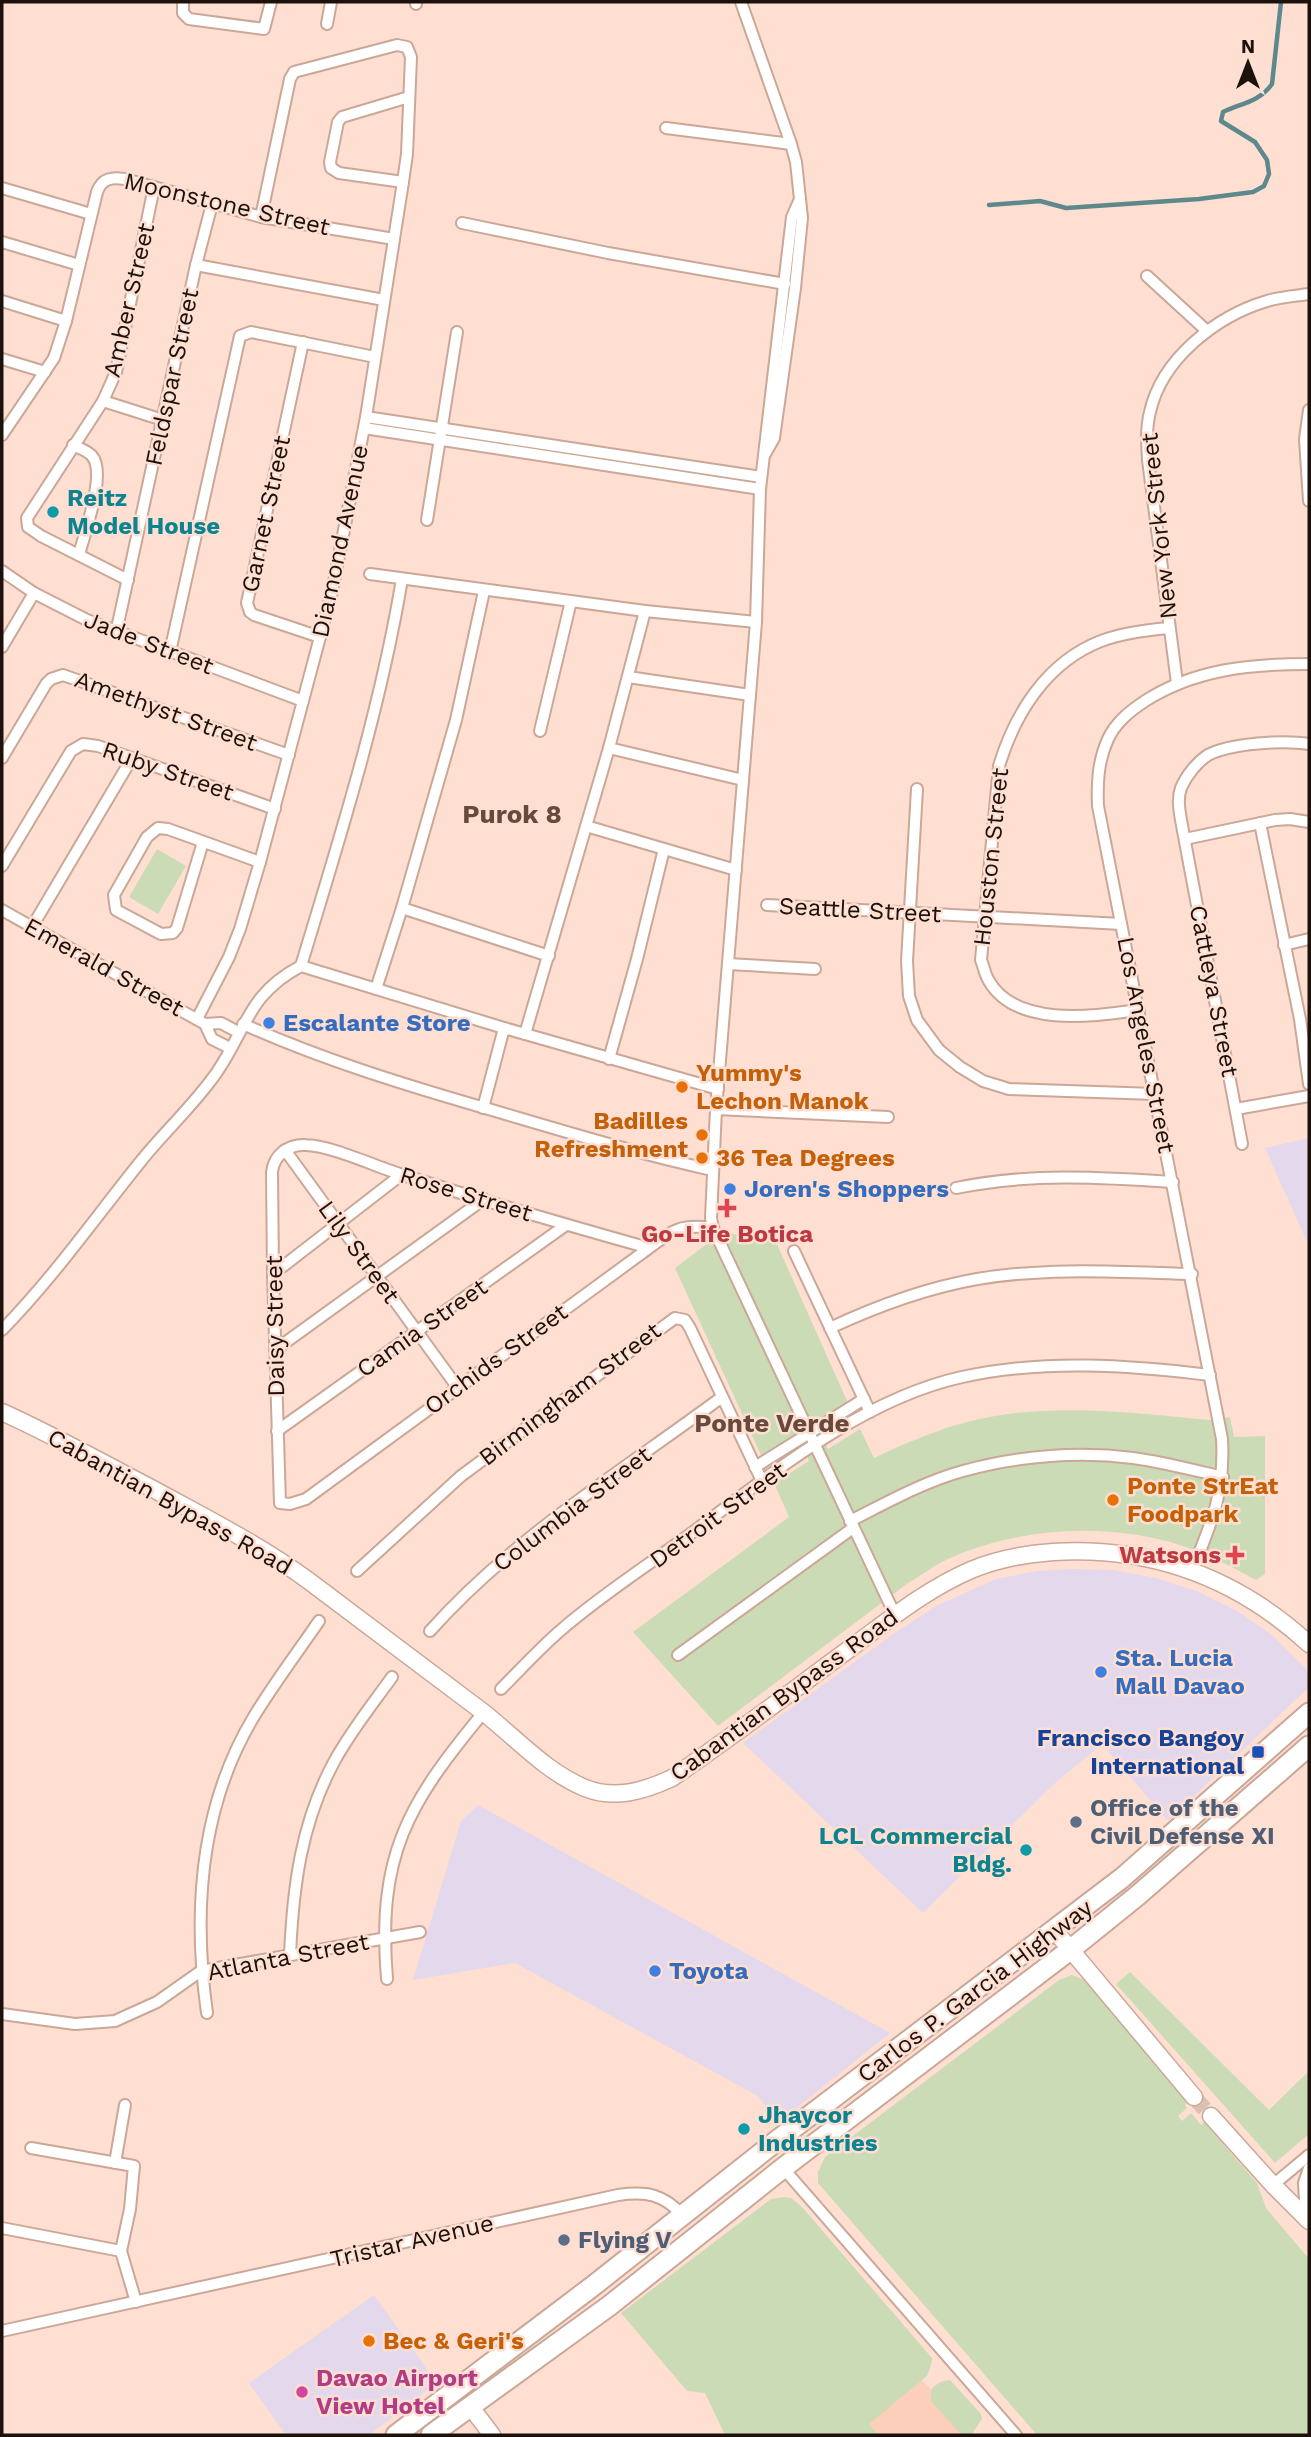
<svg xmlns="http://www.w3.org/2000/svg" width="1311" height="2437" viewBox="0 0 1311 2437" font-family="'Work Sans',sans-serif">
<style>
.commercial{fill:#e3d8ec}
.built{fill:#fccfbb}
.green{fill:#cbdbb6}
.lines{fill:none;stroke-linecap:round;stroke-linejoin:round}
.stream{stroke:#5d898d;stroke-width:4.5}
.secondary-tunnel{stroke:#dcc0b4;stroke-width:16;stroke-dasharray:16 8;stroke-linecap:butt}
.street-casing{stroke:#cba797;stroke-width:14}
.secondary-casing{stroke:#cba797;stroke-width:19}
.highway-casing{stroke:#cba797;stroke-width:23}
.street{stroke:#fff;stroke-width:10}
.secondary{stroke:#fff;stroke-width:16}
.highway{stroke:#fff;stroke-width:19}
.culture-dot{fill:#0f9aa8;stroke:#fedfd2;stroke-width:2.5}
.shop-dot{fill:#3f7fe0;stroke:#fedfd2;stroke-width:2.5}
.food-dot{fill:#e8710a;stroke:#fedfd2;stroke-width:2.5}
.health-dot{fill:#e0444e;stroke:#fedfd2;stroke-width:2.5}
.transit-dot{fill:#1a4fb4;stroke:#fedfd2;stroke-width:2.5}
.service-dot{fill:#5c6f8a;stroke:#fedfd2;stroke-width:2.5}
.hotel-dot{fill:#d1479c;stroke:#fedfd2;stroke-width:2.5}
.labels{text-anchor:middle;stroke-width:5;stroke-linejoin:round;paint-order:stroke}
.street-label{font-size:24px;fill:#1d110b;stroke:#fedfd2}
.culture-label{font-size:24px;font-weight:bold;fill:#0d838f;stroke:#fedfd2;text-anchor:start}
.shop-label{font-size:24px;font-weight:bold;fill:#366cbe;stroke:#fedfd2;text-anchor:start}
.food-label{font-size:24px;font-weight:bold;fill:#c56008;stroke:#fedfd2;text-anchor:start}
.health-label{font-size:24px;font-weight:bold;fill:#be3a42;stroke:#fedfd2}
.transit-label{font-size:24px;font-weight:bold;fill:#164399;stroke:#fedfd2;text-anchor:end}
.service-label{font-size:24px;font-weight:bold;fill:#4e5e75;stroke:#fedfd2;text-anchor:start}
.hotel-label{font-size:24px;font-weight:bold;fill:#b23c85;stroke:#fedfd2;text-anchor:start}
.neighbourhood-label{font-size:26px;font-weight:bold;fill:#68493b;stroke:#fedfd2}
</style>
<rect width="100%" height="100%" fill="#fedfd2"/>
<g class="commercial">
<path d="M1309,1138v108l-44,-98z"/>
<path d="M1072,1569l41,1 43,8 43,14 38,19 35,24 33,33 4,7v12l-141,134 -66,-77 -48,40 -131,129 -180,-170 149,-108 44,-29 60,-27 41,-8z"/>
<path d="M478,1805l412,228 -112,90 -20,-27 -243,-133 -102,17 48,-159z"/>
<path d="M374,2295l63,88 -68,52h-83l-37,-52z"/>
</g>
<path class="built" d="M921,2379l52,56h-95l-10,-11z"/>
<g class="green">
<path d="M157,849l29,17 -28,48 -29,-17z"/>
<path d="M733,1234l43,8 72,161 -33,19 13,27 32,-20 14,29c38,-18 78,-35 121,-42 71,-12 143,-3 215,4l20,-3 4,20 31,-1v138l-9,6c-24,-13 -47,-26 -73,-34 -76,-25 -171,-19 -243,17 -11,6 -21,14 -32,20l-190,143 -85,-94 156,-115 -15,-34 35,-22 -12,-27 -36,21 -86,-187 33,-25z"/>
<path d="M1130,1972l139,138 40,-39v63l-34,29 -159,-179z"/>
<path d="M1072,1975l13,5 102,123 -2,2 2,3 -9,8 4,5 9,-8 10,12 3,-3 53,61 9,25 43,51v176h-272l-219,-252v-11l7,-15 234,-177z"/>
<path d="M785,2197l6,1 11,9 130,151v4l-5,14 -58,48 9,11h-153l-20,-42 -18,-2 -66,-78 150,-114z"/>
<path d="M950,2380l31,34 1,5 -10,15h-11l-30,-33v-11c6,-7 10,-9 19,-10z"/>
</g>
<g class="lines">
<path class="stream" d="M989,205l51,-4 26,7 133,-9 54,-7 11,-6 5,-12 -2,-14 -12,-18 -34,-21 2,-9c19,-9 36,-10 49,-28l9,-82"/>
<path class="secondary-tunnel" d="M1194,2097l17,19"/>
<defs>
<g id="street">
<path d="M183,2v11l6,6 75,10 7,-27"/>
<path d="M741,2l50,142 5,18 6,56 -7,70 -21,150 -9,16"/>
<path d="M416,4v-2"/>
<path d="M327,24l4,-22"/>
<path d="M666,128l125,16"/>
<path d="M403,182l-64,-9 -8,-5 -1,-6 8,-40 4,-5 67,-20"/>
<path d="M2,188l89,26"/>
<path d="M800,199l-8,18 -32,272 -4,133 -40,487 -5,109 2,10 182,387"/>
<path d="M462,223l146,30 177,31"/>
<path d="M2,242l77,23"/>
<path d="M196,265l188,35"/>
<path d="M1147,276l60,55"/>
<path d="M2,301l64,20"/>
<path d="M303,342l-56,261 3,9 4,3 66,22"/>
<path d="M2,359l43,13"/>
<path d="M103,401l60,19"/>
<path d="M1309,410l-4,29 4,62"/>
<path d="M366,417l395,60"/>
<path d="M364,428l396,61"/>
<path d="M2,435l52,-77 12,-37 31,-129c5,-14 15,-15 28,-13l136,38 133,22"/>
<path d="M73,445c6,3 15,6 19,11 15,17 -8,78 -13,99"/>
<path d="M427,520l30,-188"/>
<path d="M2,571l32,22 53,27 216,81"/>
<path d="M370,574l275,37 111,11"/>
<path d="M128,580l-87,-44 -13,-9 -1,-9 76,-117 13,-29 38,-185"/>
<path d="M116,633l80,-368 16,-61"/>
<path d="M2,647l32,-54"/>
<path d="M170,652l70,-316 11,-4 124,25"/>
<path d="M628,677l122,18"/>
<path d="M1177,683l-29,-223c-1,-16 -2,-33 2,-48 12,-54 67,-96 117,-111 13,-4 28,-5 42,-7"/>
<path d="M540,731l31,-130"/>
<path d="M609,748l134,32"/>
<path d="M2,758l44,-74 5,-5 12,-4 226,80"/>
<path d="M917,789l-10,172 2,35 8,24 22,30 21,17 23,14 26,8 146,5"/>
<path d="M1260,823l40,196 9,65"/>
<path d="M586,826l150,44"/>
<path d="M1185,839l90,-19 15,-1 19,3"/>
<path d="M203,842l-26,86 -4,5 -12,1 -45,-24 -2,-15 33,-58 11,-9 10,1 92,33"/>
<path d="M2,866l69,-115 12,-7 15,2 177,63"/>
<path d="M767,905l354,19"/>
<path d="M402,908l147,48"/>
<path d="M2,910l203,114 16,-1 17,9"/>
<path d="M32,927l100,-169"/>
<path d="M1284,945l25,-6"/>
<path d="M728,964l87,5"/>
<path d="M301,966c39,-129 79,-255 101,-387"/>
<path d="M376,989l26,-81 54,-188 28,-129"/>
<path d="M1139,1010c-45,6 -123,18 -150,-29 -4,-6 -5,-14 -8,-21l18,-194c16,-53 48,-104 102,-125 21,-8 45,-11 68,-13"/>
<path d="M197,1019l32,-62 11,-28 20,-67 72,-270 34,-175 37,-235 4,-28 4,-97 -4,-10 -10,-2 -103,27 -4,7 -29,138"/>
<path d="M205,1024l7,15 18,9"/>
<path d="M243,1024c78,35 159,60 242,84 75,22 150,45 227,62"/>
<path d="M525,1034l84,-286 36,-137"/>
<path d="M609,1059l28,-100 27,-110"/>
<path d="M483,1108l21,-80"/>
<path d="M716,1109l172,8"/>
<path d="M1236,1109l73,-13"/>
<path d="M1242,1144l-59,-313c-2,-13 -7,-30 -2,-43 5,-12 16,-26 27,-33 23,-12 76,-15 101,-11"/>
<path d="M285,1150l173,238"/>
<path d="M956,1188c72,-15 144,-11 217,-6"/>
<path d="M649,1248c-82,-23 -165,-47 -246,-73 -26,-8 -74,-30 -97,-30 -18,-1 -32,10 -34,27l1,102 7,229 10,1 16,-5 343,-251c25,-19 32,-24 64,-20"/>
<path d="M794,1251l76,161"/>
<path d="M273,1274l128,-99"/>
<path d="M830,1328c47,-22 96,-40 147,-49 71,-12 143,-7 215,-5"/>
<path d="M2,1330c51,-52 93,-112 139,-169 24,-30 54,-57 76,-89 30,-44 31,-78 84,-106l203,62 214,61"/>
<path d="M275,1350l209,-151"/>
<path d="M277,1431l289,-206"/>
<path d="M755,1467l109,-68"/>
<path d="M850,1521c36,-18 73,-39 113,-50 54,-15 114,-20 170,-13 30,4 60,12 90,19"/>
<path d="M357,1571l104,-95 214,-158 10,2 5,8 72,153"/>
<path d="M1192,1571c20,-49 33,-79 30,-132l-124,-633c-1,-23 0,-45 10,-67 8,-17 22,-28 37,-38 50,-32 106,-37 164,-37"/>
<path d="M430,1631c83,-93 192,-160 292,-234"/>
<path d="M678,1655l175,-127"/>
<path d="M501,1689c20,-20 39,-41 60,-59 40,-35 86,-64 128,-95 81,-60 173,-136 273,-158 82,-18 166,-12 248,-2"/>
<path d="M290,1955c3,-68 11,-132 44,-193 16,-30 38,-57 58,-85"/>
<path d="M387,1979c-10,-124 20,-174 96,-266"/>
<path d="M207,2013c-14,-100 -7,-206 46,-295 20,-33 44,-65 66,-97"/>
<path d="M2,2014l73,10 40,-3 42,-19 44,-31 219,-39"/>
<path d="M31,2148l103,18 -4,43 -9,42"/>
<path d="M115,2163l10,-58"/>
<path d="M783,2168l233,267"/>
<path d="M1273,2185l36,-30"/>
<path d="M1306,2217l-2,-34 5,-15"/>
<path d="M2,2228l119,23"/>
<path d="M121,2251l15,51"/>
<path d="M2,2331l616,-136c28,-4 46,-1 65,21"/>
</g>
<g id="secondary">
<path d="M2,1412c51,23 101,51 151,77 53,29 107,56 156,92 58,43 116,87 174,131 32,25 63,60 102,76 30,12 59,3 87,-10 61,-42 120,-87 180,-131 38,-28 75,-58 119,-77 26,-11 54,-16 82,-18 99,-6 184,26 256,92"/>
<path d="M1055,1931l139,166"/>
<path d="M1211,2116l62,69 36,36"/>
<path d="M470,2406l22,29"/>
</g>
<g id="highway">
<path d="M396,2435l197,-149 186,-147 343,-261 187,-165"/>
<path d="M431,2435l178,-129 174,-138 287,-218 67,-54 172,-150"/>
</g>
</defs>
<use href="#street" class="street-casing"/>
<use href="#secondary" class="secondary-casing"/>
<use href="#highway" class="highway-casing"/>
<use href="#street" class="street"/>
<use href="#secondary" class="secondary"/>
<use href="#highway" class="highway"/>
</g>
<g class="culture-dot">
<circle cx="53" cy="512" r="7"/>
<circle cx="1026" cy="1850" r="7"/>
<circle cx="744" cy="2129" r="7"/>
</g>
<g class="shop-dot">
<circle cx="269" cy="1023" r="7"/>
<circle cx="730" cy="1189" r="7"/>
<circle cx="1101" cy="1672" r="7"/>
<circle cx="655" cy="1971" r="7"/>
</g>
<g class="food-dot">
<circle cx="682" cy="1087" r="7"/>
<circle cx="702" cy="1135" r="7"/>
<circle cx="702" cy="1158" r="7"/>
<circle cx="1113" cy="1500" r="7"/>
<circle cx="369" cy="2341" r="7"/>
</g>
<g class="health-dot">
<path d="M723.5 1197.5h7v7h7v7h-7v7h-7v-7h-7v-7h7z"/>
<path d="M1231.5 1544.5h7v7h7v7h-7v7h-7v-7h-7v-7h7z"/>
</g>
<rect class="transit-dot" x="1251" y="1745" width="14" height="14" rx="3.5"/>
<g class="service-dot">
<circle cx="1076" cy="1822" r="7"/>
<circle cx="564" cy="2240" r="7"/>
</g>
<circle class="hotel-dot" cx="302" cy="2392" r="7"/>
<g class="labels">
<g class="street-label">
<text transform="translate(227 204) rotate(13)" y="8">Moonstone Street</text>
<text transform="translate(129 300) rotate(-77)" y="8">Amber Street</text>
<text transform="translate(172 377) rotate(-78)" y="8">Feldspar Street</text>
<text transform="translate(266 514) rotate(-78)" y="8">Garnet Street</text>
<text transform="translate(1159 526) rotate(-96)" y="8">New York Street</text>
<text transform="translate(340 541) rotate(-78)" y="8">Diamond Avenue</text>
<text transform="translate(149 643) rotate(21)" y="8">Jade Street</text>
<text transform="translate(166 711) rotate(20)" y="8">Amethyst Street</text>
<text transform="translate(168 771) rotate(19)" y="8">Ruby Street</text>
<text transform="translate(991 857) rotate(-84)" y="8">Houston Street</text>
<text transform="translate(860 910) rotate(3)" y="8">Seattle Street</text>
<text transform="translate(104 967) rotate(29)" y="8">Emerald Street</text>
<text transform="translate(1214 991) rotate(79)" y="8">Cattleya Street</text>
<text transform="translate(1146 1045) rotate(79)" y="8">Los Angeles Street</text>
<text transform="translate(466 1194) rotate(17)" y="8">Rose Street</text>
<text transform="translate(359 1252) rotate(54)" y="8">Lily Street</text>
<text transform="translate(275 1326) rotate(-91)" y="8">Daisy Street</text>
<text transform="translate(422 1328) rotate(-35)" y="8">Camia Street</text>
<text transform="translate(496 1359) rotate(-36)" y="8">Orchids Street</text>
<text transform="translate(570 1394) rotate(-37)" y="8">Birmingham Street</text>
<text transform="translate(170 1502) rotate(29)" y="8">Cabantian Bypass Road</text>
<text transform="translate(572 1509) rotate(-37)" y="8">Columbia Street</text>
<text transform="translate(718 1515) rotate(-36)" y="8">Detroit Street</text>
<text transform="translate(784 1695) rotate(-36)" y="8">Cabantian Bypass Road</text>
<text transform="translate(288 1957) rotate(-11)" y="8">Atlanta Street</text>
<text transform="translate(975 1991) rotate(-37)" y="8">Carlos P. Garcia Highway</text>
<text transform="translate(412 2241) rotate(-13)" y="8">Tristar Avenue</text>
</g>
<g class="culture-label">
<text x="67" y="506">Reitz<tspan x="67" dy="28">Model House</tspan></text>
<text x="1012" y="1844" text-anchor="end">LCL Commercial<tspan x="1012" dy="28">Bldg.</tspan></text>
<text x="758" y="2123">Jhaycor<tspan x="758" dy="28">Industries</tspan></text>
</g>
<g class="shop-label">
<text x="283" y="1031">Escalante Store</text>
<text x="744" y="1197">Joren's Shoppers</text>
<text x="1115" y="1666">Sta. Lucia<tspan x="1115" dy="28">Mall Davao</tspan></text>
<text x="669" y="1979">Toyota</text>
</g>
<g class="food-label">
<text x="696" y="1081">Yummy's<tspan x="696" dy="28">Lechon Manok</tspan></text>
<text x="688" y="1129" text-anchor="end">Badilles<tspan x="688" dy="28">Refreshment</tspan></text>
<text x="716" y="1166">36 Tea Degrees</text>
<text x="1127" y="1494">Ponte StrEat<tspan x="1127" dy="28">Foodpark</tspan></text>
<text x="383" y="2349">Bec &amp; Geri's</text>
</g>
<g class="health-label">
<text x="727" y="1242">Go-Life Botica</text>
<text x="1221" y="1563" text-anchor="end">Watsons</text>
</g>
<g class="transit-label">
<text x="1244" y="1746">Francisco Bangoy<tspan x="1244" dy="28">International</tspan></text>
</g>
<g class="service-label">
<text x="1090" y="1816">Office of the<tspan x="1090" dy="28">Civil Defense XI</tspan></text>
<text x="578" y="2248">Flying V</text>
</g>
<g class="hotel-label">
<text x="316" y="2386">Davao Airport<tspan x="316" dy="28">View Hotel</tspan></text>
</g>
<g class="neighbourhood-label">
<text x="512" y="823">Purok 8</text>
<text x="772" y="1432">Ponte Verde</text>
</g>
</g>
<rect width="1311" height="2437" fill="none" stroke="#1d110b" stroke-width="7"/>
<g transform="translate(1248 63)" stroke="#fedfd2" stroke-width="5" paint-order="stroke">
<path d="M0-5L12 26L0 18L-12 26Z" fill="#1d110b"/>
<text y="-10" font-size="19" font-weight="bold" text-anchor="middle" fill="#1d110b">N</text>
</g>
</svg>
